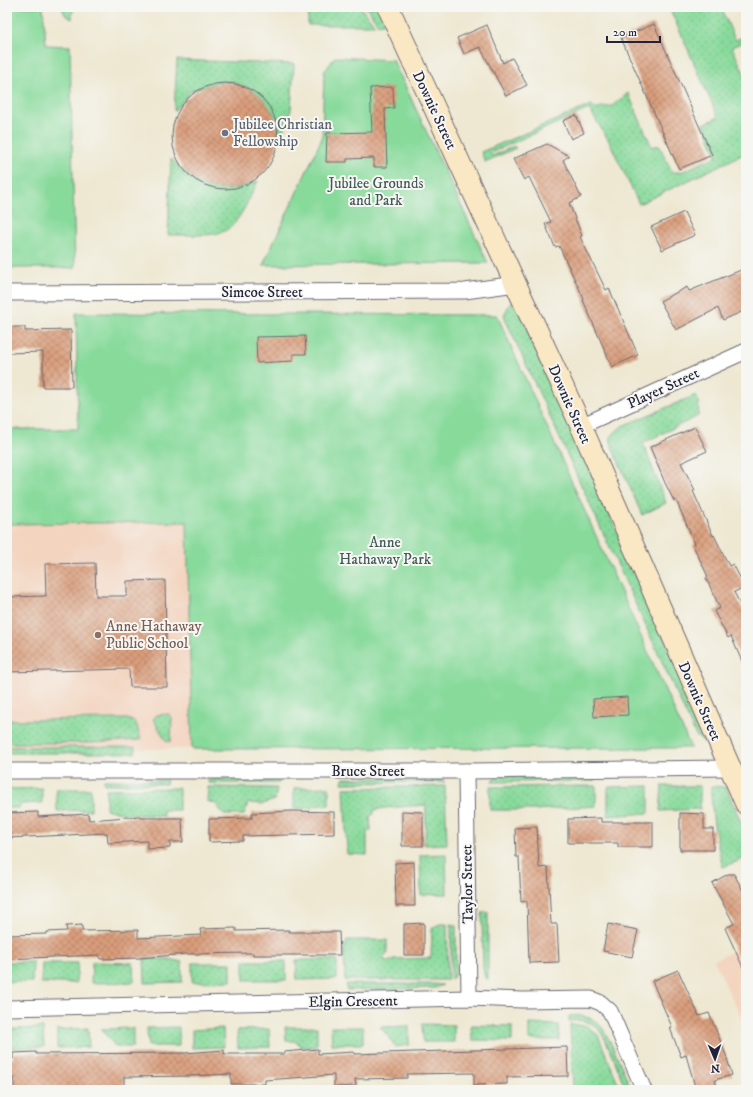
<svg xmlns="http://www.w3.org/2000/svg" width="753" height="1097" viewBox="0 0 753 1097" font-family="'IM FELL DW Pica',serif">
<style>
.built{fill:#f3d4bf}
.grass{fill:url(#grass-dots);stroke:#557e6b}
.park{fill:#88da9b;stroke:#557e6b}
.building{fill:url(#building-cross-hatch)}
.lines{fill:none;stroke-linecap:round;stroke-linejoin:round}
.minor-casing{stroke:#696770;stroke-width:17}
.secondary-casing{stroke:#696770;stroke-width:23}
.minor{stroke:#fff;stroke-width:15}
.secondary{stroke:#fae7c3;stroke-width:21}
.worship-dot{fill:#6b7280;stroke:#f6f6f2;stroke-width:1.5}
.education-dot{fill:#8d6e63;stroke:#f6f6f2;stroke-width:1.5}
.labels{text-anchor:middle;stroke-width:4;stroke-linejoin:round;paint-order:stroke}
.street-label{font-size:15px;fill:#22223b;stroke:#f6f6f2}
.worship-label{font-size:15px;fill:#5b616d;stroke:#f6f6f2;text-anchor:start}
.park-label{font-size:15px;fill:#415958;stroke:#f6f6f2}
.education-label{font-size:15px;fill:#785e54;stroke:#f6f6f2;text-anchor:start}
</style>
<defs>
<pattern id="grass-dots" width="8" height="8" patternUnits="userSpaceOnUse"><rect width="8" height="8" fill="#88da9b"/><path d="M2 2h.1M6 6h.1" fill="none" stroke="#75bb86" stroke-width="1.8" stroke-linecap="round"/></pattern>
<pattern id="building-cross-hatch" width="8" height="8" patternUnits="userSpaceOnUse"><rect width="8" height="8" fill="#da9e7b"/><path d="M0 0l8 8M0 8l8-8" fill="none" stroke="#b08066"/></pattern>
</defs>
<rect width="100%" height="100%" fill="#f6f6f2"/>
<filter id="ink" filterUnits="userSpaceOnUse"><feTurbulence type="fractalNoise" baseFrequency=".025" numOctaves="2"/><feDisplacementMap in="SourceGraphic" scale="8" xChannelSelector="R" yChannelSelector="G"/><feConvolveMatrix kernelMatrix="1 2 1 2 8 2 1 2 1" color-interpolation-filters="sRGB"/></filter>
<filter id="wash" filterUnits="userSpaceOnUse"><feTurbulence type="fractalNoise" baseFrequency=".012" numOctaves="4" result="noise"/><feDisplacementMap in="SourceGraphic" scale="16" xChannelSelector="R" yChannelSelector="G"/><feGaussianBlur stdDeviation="0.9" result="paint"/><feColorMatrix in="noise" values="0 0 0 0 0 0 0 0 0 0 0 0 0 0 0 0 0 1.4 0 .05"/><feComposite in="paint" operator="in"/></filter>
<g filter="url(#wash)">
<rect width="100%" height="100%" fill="#eee8d2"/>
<g class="built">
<path d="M7,429l180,93 5,227 -185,-1z"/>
<path d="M746,946v82l-32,-68z"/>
</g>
<g class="grass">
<path d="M61,7h186l-158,1 -16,1 -1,10 -6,-3z"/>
<path d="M308,7h52l15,18h-67z"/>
<path d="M366,7h15l7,15 -10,2z"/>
<path d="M669,7h52l14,33 11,-4v5l-14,6 14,31v75l-107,51 -30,-63 -20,-32 -99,44 2,3 22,-10 2,2 -31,14 -4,-10 110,-47 4,3 17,-2 16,-13 24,54 7,-2 13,27h9l36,-16 -13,-32 14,-7z"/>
<path d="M177,60l117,4 -3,46 -9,25h-4l1,-13 -16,-24 -12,-9 -19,-7h-15l-26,9 -17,20z"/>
<path d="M171,159c8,7 15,15 23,21 19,15 43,10 64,1 -29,59 -26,54 -90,54z"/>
<path d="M510,303l5,2 4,5 191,432 -7,-1 -7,-5 -189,-413 -3,-8z"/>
<path d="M696,395l3,7 -1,14 -55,27 23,60 -24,12 -29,-66 -3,-12 12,-11z"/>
<path d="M169,714l3,3 -1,24 -4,1 -14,-23 4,-4z"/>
<path d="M128,719l8,4 5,17 -49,3h-85v-23z"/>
<rect x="7" y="747" width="128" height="6"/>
<path d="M594,774v7l-102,1 1,-3 9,-3z"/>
<path d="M279,778v5h-71l1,-4z"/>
<path d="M343,778h94l8,4 -103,1z"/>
<path d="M104,780h63l-1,4h-62z"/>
<path d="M445,786l2,58 -22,1 1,-40 -41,3 -11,2v4l-4,2 1,14 -4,1v24l-20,-1 -3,-66z"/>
<path d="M596,786v20l-61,4h-45v-23z"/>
<path d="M649,786v27l-41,3v-29z"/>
<path d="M662,786h38v23l-40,2z"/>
<path d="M711,786l15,1 20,47v24l-23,9c-7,-27 -12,-53 -12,-81z"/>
<path d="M208,787l69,1 -2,12 -12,4 -15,-1 -4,12h-20l-8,-11 -9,-3z"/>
<path d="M329,787v18l-16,1v2l-19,1v-21z"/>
<path d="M42,788v15l-21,1 -2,4h-12v-19z"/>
<path d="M179,788v22h-16v6l-38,-2 -19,-5v-20z"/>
<path d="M56,789h35v21l-34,1z"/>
<path d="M446,854l1,40 -26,1 -1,-40z"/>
<path d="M488,912v67l-3,-1 -2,-10 -1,-55z"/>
<path d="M440,924h7l1,56h-103l-1,-30 3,-10h40v14l-4,5 6,3 4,-3 38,-1 1,-30z"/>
<path d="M451,924l5,1v45l-2,7 -3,2z"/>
<path d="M144,958l25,1 13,3v20l-37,1z"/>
<path d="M337,959v20l-40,1 -1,-20z"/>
<rect x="244" y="961" width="42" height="19"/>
<path d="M7,962h26l-1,20h-25z"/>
<path d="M92,962l41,1 1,19 -43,1z"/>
<path d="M42,963h36l-2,20h-35z"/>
<path d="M192,963h39v18l-39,1z"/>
<path d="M346,984h88l9,1 -8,3 -88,2z"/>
<path d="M569,1016c31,-3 36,15 47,38 5,11 10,23 16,35l-6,1c-6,-14 -19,-55 -31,-64 -8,-6 -16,-6 -26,-5z"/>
<path d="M422,1024l32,1v17h-31z"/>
<path d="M529,1024l30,1v15h-30z"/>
<path d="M570,1024l17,2 11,9 23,55h-48z"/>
<path d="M471,1025l41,1v15l-40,-1z"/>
<path d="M409,1026v19l-14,2 -5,-9 -10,-11z"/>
<path d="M179,1027v19h-31l-1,-18z"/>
<path d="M285,1027h32v17l-2,3h-14l-4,-5 -11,-2z"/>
<path d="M331,1027h32v17h-31z"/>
<path d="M43,1028l1,19 -32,1v-19z"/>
<path d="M88,1028l1,19 -32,1v-18z"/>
<path d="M133,1028v19h-17l-15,-18z"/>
<path d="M223,1028l1,19 -32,1v-18z"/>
<path d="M269,1029l1,18 -32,1 -1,-18z"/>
</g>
<g class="park">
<path d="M7,7h36l3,38 24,1 5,222h-68z"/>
<path d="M335,57l58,3 95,203 -225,2 59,-127 2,-66z"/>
<path d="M76,313l421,2 194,433 -499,1 -5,-227 -180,2v-95h71z"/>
</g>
<g id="blocks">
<g class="building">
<path d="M654,24l58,131 -33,14 -58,-131z"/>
<path d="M487,25l16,38 9,-5 15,27 -21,11 -26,-49 -16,7 -7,-16z"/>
<circle cx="225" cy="136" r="53"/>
<path d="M393,87l1,21 -9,1 2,58h-13v-9l-27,1v3h-21l1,-29 45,-1 -2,-44z"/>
<path d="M576,115l8,18 -13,6 -8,-18z"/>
<path d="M547,144l22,12 -6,4 18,37 -12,6 13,33 -2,1 26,53 3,-2 29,67 -26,12 -29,-67 1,-1 -25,-53 -4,1 -10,-23 6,-2 -22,-45 -5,3 -11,-21z"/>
<path d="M684,212l11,23 -33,15 -11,-23z"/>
<path d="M746,268v42l-23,10 -5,-12 -42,22 -16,-29 27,-14 2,4z"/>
<path d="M7,327h18v4l46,-1 1,57h-29v-35l-36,1z"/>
<path d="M305,336l1,18h-13v7l-36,2 -1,-26z"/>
<path d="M695,427l12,24 -26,12 14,27 -2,1 20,45 1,-1 15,31 4,-2 12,23 -11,5 12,24v55l-15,-35 -3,2 -14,-27 6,-3 -14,-30 2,-1 -15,-32 2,-1 -19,-44 -2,1 -9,-18 -15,-36z"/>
<path d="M95,563l1,33h31v-15l38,-1 2,107h-37l-1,-18 -122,3v-75l39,-1 -1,-32z"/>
<path d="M627,697l1,18 -34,2 -1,-18z"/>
<path d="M291,811l43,1v22l-91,2v5l-34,1v-23l43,-1v-5z"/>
<path d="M402,811l21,1v34h-21z"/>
<path d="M38,812v5l50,-3 1,6 51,-4 1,2h41l1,24h-13v6l-23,1v-8l-39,2 -1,-10 -100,5v-25z"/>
<path d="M680,813l24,1v15h9v21h-33z"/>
<path d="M601,818v4h52v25h-35v-4h-50v-24z"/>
<path d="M537,827l2,41 9,-1 3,57h6l2,38 -30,1 -2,-62 -6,1 -2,-45h-3l-1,-29z"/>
<path d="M414,862l1,44h-19l-1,-43z"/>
<path d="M728,874h6l12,22v78l-21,-46 9,-4 -22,-41z"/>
<path d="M424,923v32h-20v-31z"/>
<path d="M608,924l30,6 -6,27 -29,-6z"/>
<path d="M82,925v6l56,-1v8l63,-3 -1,-6 36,-1v3l53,-1v2h50l1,23h-87v-2l-66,1 -47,4 -40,1 -1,-4 -92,4v-24l40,-1v-2l20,-1 -1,-5z"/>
<path d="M678,970l21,46 10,-3 17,42 6,20 -17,5 3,10h-22l-10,-35 -5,2 -11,-29 2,-1 -20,-46z"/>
<path d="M567,1047l1,29 -61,1v7l-33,1v-12l-67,1v4l-52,1 1,7 -22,1v-12l-69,5v4h-34v-10l-40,2 -67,1v10l-110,3v-12h-7v-19h6v-6l23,-1v2l149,-1 39,-3v4h60v-2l34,-3v5l36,-2v2z"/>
</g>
</g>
</g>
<g filter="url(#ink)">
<use href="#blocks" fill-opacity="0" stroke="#696770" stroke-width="1"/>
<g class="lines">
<defs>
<g id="minor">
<path d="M7,293l458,-2 51,-7"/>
<path d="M581,426l165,-75"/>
<path d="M7,771h459l264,-3"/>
<path d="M466,771l3,227"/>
<path d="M7,1008l462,-10 53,2 69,-1 10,4 9,8 34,79"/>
</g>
<path id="secondary" d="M388,7l193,419 165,378"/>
</defs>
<use href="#minor" class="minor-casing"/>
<use href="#secondary" class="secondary-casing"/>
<use href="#minor" class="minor"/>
<use href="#secondary" class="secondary"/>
</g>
</g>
<circle class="worship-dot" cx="225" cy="133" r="4"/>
<circle class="education-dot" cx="98" cy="635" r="4"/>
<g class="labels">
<g class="street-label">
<text transform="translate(435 110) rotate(65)" y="5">Downie Street</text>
<text x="262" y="297">Simcoe Street</text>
<text transform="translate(663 388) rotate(-25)" y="5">Player Street</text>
<text transform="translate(570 404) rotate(66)" y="5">Downie Street</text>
<text transform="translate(700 701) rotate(66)" y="5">Downie Street</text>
<text x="368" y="776">Bruce Street</text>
<text transform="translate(467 884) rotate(-91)" y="5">Taylor Street</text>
<text transform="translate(353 1001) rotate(-1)" y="5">Elgin Crescent</text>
</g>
<g class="worship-label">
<text x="233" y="129">Jubilee Christian<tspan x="233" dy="17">Fellowship</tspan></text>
</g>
<g class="park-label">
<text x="376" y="188">Jubilee Grounds<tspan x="376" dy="17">and Park</tspan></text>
<text x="385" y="547">Anne<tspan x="385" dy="17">Hathaway Park</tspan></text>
</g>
<g class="education-label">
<text x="106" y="631">Anne Hathaway<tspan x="106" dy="17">Public School</tspan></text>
</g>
</g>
<rect width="753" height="1097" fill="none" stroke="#f6f6f2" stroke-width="24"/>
<g transform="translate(715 1059) rotate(178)" stroke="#f6f6f2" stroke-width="3" paint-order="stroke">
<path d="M0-3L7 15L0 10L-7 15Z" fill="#22223b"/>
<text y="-6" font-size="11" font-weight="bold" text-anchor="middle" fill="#22223b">N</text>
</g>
<path d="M607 36v6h53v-6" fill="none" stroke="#22223b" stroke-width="2"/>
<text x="613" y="36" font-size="12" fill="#22223b" stroke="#f6f6f2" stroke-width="3" paint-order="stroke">20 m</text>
</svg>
